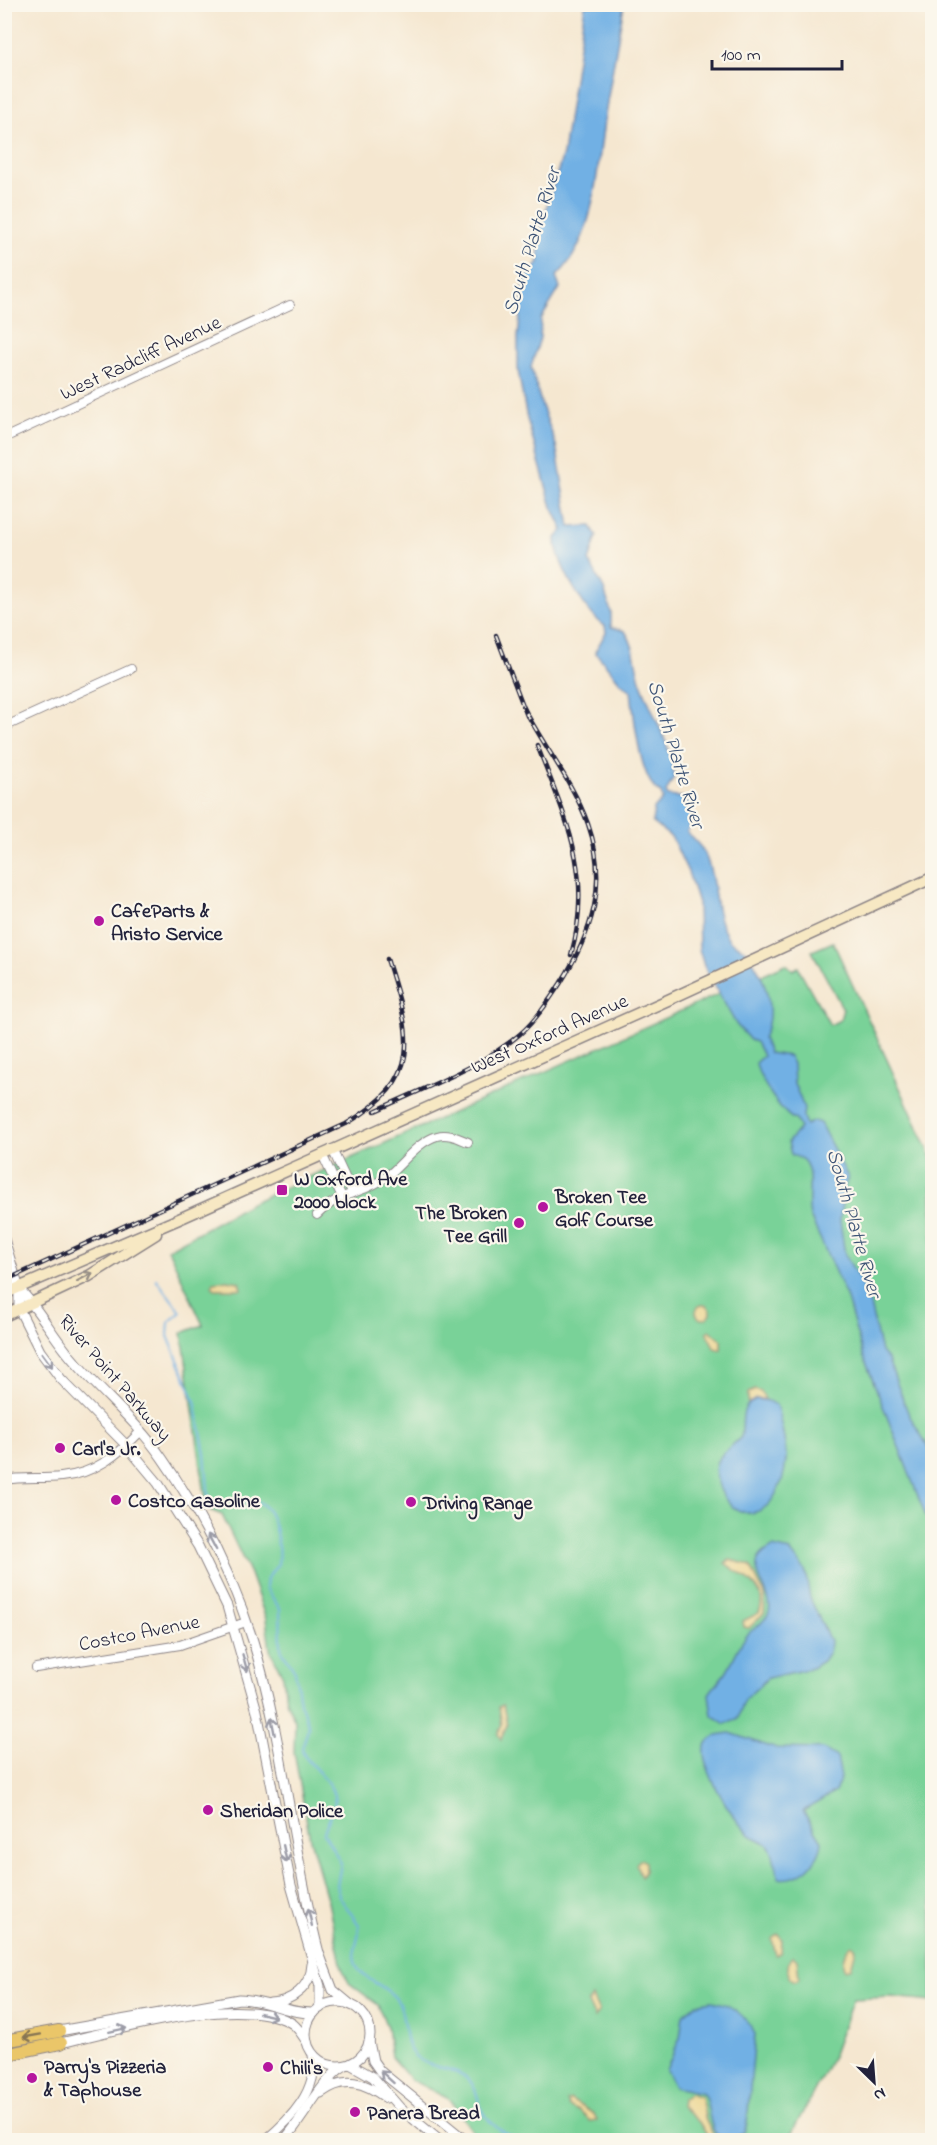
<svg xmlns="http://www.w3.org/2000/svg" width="937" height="2145" viewBox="0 0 937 2145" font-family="'Indie Flower',sans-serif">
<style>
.green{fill:#79d298;stroke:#4e7a6a;stroke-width:1.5}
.sand{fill:#eeda9e;stroke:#887e6c;stroke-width:1.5}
.water{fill:#71b0e4;stroke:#4a6990;stroke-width:1.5}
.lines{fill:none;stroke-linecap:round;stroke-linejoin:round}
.stream{stroke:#71b0e4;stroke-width:2}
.minor-casing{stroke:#8c8486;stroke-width:10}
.tertiary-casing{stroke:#8c8486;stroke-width:11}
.secondary-casing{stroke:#8c8486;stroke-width:13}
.trunk-casing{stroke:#8c8486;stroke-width:14}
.minor{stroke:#fff;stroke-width:8}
.tertiary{stroke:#fff;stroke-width:9}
.secondary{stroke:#f7e8c3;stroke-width:10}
.trunk{stroke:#eac669;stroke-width:12}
.rail-casing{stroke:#22223b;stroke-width:4.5}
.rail{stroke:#fbf7ec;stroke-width:2;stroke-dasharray:7;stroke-linecap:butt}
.oneway{stroke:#978f86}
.oneway2{stroke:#9c9ca7}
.oneway3{stroke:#867452}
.poi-dot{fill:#b5179e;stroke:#fbf7ec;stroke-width:2}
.labels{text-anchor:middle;stroke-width:4.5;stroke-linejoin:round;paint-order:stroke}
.street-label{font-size:20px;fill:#22223b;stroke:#fbf7ec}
.poi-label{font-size:20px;font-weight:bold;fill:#22223b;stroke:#fbf7ec;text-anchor:start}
.water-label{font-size:21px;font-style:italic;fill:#3e5476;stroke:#fbf7ec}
</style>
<rect width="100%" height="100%" fill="#fbf7ec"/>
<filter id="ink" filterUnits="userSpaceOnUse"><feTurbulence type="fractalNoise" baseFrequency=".0167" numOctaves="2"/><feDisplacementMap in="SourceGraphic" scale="12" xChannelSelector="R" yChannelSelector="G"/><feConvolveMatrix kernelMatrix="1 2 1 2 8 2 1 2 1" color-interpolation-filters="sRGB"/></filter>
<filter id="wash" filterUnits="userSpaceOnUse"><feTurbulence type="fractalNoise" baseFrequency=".008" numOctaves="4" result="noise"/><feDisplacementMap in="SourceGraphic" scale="24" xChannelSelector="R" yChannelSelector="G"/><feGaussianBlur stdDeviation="1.35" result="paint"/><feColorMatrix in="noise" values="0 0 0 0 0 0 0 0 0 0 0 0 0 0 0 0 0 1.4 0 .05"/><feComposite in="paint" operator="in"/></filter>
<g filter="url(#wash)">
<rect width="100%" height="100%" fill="#f5e7d0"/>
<path class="green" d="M833,942l99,216v843l-41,-4 -38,2 -21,58 -44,83h-309l-30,-41 -38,-19 -20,-23 -4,-30 -9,-22 -29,-22 -7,-15 -14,-66 -18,-63 -16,-87 1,-31 -9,-20 -3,-25 -13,-26 -4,-31 -16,-45 -28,-59 -15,-6 -25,-176 21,-8 -35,-76 85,-47 533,-238 7,6 5,-3 32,58 10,-5 3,-11 -31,-58z"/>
<g class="sand">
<path d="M227,1280l12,2 2,7h-26l-3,-3 2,-4z"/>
<circle cx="703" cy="1312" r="7"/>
<path d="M710,1330l11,10v10l-7,-2 -7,-16z"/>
<path d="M755,1390l6,2 4,7h-9l-8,5v-11z"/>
<path d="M730,1560l20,5 15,31 -1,17 -15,15 -5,-1 -1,-6 16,-8c11,-27 -18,-37 -34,-50z"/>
<path d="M503,1705l4,20 -6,14 -3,-5 4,-9 -3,-18z"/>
<path d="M641,1859l4,3v9l-4,6 -5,-13z"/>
<path d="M778,1934l4,5 -1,13 -5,3 -4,-16z"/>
<path d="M852,1945l4,4 -5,19 -6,2c-5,-8 0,-20 7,-25z"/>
<path d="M793,1956l4,4 2,18 -4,3 -5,-3c-3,-6 -3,-18 3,-22z"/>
<path d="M592,1997l7,15 -4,6 -7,-15z"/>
<path d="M690,2093l11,4 5,24 10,19h-6l-11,-18 -18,-16 1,-7z"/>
<path d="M571,2100l23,14 3,6 -7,1 -11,-10 -11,-5 -1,-5z"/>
</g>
<g class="water">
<path d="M585,5h39c-7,39 -14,78 -20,117 -8,52 -8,117 -48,155l4,11 -19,31 -1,19 -9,29 10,36 15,42 14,82 21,-1 6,10 -8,25 15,28 7,23v15l14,4c10,14 10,32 15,49 11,33 31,62 34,97l-8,15 2,4 18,2c7,12 8,22 1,34 4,5 11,11 15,17 16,27 9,62 26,89 4,7 13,7 18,14 19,22 31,59 17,86l6,15 20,3 4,8 1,19 10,25 -1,9 3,8 8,-4 6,2 28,54 -5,16 -3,28 5,34 22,37 14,60 7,8 21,55 23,38v79l-69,-177 -17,-59 -36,-80c-4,-16 4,-43 -6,-55 -3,-4 -10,-4 -13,-7l-3,-12 12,-14 -4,-8c-13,-4 -39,-44 -40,-58l7,-6 -7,-14 -6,-2 -14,-16 -32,-58 -5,-17 -1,-46 -10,-31 -16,-34 -20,-16 2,-13 9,-10 -2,-6c-22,-10 -27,-79 -30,-102l-11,-9 -25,-30 11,-20 -1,-6c-20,-13 -50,-65 -49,-88l7,-8 -11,-23 -25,-88 -9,-48v-34l6,-56 15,-19 -1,-27 25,-81z"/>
<path d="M756,1399l13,2 7,4c4,10 11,45 10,55 -2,23 -16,61 -46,51 -10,-4 -15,-10 -19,-20 -3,-7 -7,-19 -5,-27 2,-9 19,-20 25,-27 4,-16 -4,-28 15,-38z"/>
<path d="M773,1547l17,4 15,19 5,28 20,43 -1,11 -6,9 -11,7 -44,10 -23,21 -8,21 -12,4 -13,-9 -3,-21c5,-8 12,-15 17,-22 9,-14 12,-28 24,-40 7,-6 16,-11 19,-20 6,-23 -33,-47 4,-65z"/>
<path d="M730,1733l44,15 49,1 14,8 4,20 -6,15 -32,19 19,30c-1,20 -23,41 -43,37 -4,-10 -4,-23 -10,-32 -5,-6 -14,-7 -20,-12 -17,-15 -51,-69 -43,-91l11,-8z"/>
<path d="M711,2001c20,2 35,15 44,33l-8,89 -3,10 -11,6c-29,3 -20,-31 -30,-46l-29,-6 -8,-17 14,-32 3,-23 13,-11z"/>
</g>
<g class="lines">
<path class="stream" d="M156,1279l25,33 -12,10 -1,14 27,65 10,53 4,48 11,6c12,-2 22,-8 34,-7 21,2 26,46 24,63l-11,14 -1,10 14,21 1,40 14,22 5,32 9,23 -7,22 1,5c8,16 36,31 31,53 -2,9 -8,17 -10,27l17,30 -4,23 2,10 20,29c2,14 -9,26 -3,40 7,16 31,20 41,35 11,17 3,42 18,56 16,15 39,9 54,24 7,7 8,16 11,25 8,19 22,28 40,35"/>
</g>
</g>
<g filter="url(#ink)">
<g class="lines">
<defs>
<g id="minor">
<path d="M4,438l286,-133"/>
<path d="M4,727l127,-58"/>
<path d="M332,1149l20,43"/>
<path d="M322,1154l19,41"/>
<path d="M317,1215c26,-26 44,-19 69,-38 16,-12 31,-35 51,-41 11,-3 21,2 31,6"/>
<path d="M4,1480c19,-3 38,-1 57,-3 34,-3 58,-23 80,-46"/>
<path d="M36,1668l144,-23 66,-23"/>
</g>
<g id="tertiary">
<path d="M4,1239l15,50v20l21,42 21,28 66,67 31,37 40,63 29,60 30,105 34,174 29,101v22"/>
<path d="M19,1289c22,22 36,52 58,75 28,32 61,59 85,94 39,56 71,119 91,183 31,102 39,209 66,312l14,37 18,15"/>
<circle cx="338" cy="2034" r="32"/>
<path d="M270,2003c22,-1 41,-16 42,-39"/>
<path d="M59,2031l180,-32c26,0 49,15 75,14"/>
<path d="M369,2042l4,19 7,10 85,69"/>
<path d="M61,2043c56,-13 182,-51 232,-19 6,5 10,12 14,18"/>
<path d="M350,2064l23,13 27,31 39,32"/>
<path d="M321,2093c23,-18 44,-11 65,5"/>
<path d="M266,2140c25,-21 53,-50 47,-85"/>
<path d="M284,2140c18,-19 40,-63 60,-74"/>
</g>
<g id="secondary">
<path d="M4,1294l175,-75 489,-219 264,-122"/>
<path d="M4,1316l85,-40 67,-42"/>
</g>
<g id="trunk">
<path d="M4,2041l55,-10"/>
<path d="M4,2055l57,-12"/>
</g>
</defs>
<use href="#minor" class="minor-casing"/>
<use href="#tertiary" class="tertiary-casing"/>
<use href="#secondary" class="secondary-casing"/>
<use href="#trunk" class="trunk-casing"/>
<use href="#minor" class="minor"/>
<use href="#tertiary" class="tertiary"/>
<use href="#secondary" class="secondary"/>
<use href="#trunk" class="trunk"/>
<defs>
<g id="rail">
<path d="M496,635l31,81"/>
<path d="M537,745c29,74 57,129 34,210"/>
<path d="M375,1111c46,-22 107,-44 145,-77 16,-14 28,-32 40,-50 32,-51 49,-100 28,-160 -15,-42 -44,-77 -64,-116"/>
<path d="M4,1281l342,-157c80,-47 65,-88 41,-165"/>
</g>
</defs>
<use href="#rail" class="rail-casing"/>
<use href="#rail" class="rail"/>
</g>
<defs><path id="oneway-shaft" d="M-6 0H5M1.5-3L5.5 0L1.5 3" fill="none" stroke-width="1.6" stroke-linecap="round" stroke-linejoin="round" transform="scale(1.5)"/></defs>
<use class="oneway" href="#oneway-shaft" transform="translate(85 1277) rotate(-28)"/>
<g class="oneway2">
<use href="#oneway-shaft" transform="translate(47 1360) rotate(54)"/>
<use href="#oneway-shaft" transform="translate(212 1542) rotate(-118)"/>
<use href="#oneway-shaft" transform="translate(245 1663) rotate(74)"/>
<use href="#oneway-shaft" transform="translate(273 1726) rotate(-101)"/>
<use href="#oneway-shaft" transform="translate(285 1854) rotate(78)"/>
<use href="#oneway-shaft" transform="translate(310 1917) rotate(-102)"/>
<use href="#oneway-shaft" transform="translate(268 2015) rotate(13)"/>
<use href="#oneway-shaft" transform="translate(118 2030) rotate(-12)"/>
<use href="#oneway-shaft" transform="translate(387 2077) rotate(-138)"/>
</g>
<use class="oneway3" href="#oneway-shaft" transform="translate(32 2036) rotate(170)"/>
</g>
<g class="poi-dot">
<circle cx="99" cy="921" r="6"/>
<rect x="276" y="1184" width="12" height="12" rx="3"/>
<circle cx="543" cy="1207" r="6"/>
<circle cx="519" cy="1223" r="6"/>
<circle cx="60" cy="1448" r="6"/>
<circle cx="116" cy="1500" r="6"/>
<circle cx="411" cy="1502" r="6"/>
<circle cx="208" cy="1810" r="6"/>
<circle cx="268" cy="2067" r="6"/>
<circle cx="32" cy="2078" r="6"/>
<circle cx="355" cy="2112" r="6"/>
</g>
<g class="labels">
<g class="street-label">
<text transform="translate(140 357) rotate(-25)" y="7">West Radcliff Avenue</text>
<text transform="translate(549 1033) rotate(-24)" y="7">West Oxford Avenue</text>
<text transform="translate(116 1377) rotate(49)" y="7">River Point Parkway</text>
<text transform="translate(139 1632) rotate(-11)" y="7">Costco Avenue</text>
</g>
<g class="poi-label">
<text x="111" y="917">CafeParts &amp;<tspan x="111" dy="23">Aristo Service</tspan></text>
<text x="294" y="1185">W Oxford Ave<tspan x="294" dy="23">2000 block</tspan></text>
<text x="555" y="1203">Broken Tee<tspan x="555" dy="23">Golf Course</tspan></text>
<text x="507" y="1219" text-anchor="end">The Broken<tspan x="507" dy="23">Tee Grill</tspan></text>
<text x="72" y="1455">Carl's Jr.</text>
<text x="128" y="1507">Costco Gasoline</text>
<text x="423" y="1509">Driving Range</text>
<text x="220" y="1817">Sheridan Police</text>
<text x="44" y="2073">Parry's Pizzeria<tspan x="44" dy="23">&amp; Taphouse</tspan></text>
<text x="280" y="2074">Chili's</text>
<text x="367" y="2119">Panera Bread</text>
</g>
<g class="water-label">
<text transform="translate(531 241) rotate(-73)" y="7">South Platte River</text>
<text transform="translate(677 754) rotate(73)" y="7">South Platte River</text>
<text transform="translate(855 1223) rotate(74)" y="7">South Platte River</text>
</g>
</g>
<rect width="937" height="2145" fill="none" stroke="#fbf7ec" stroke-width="24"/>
<g transform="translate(874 2082) rotate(155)" stroke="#fbf7ec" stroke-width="4.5" paint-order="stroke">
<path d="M0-4.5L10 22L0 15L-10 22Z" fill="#22223b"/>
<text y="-9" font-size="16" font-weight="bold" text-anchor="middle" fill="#22223b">N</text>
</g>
<path d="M712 60v9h130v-9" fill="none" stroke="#22223b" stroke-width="3"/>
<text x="721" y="60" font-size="18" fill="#22223b" stroke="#fbf7ec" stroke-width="4.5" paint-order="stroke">100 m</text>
</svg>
